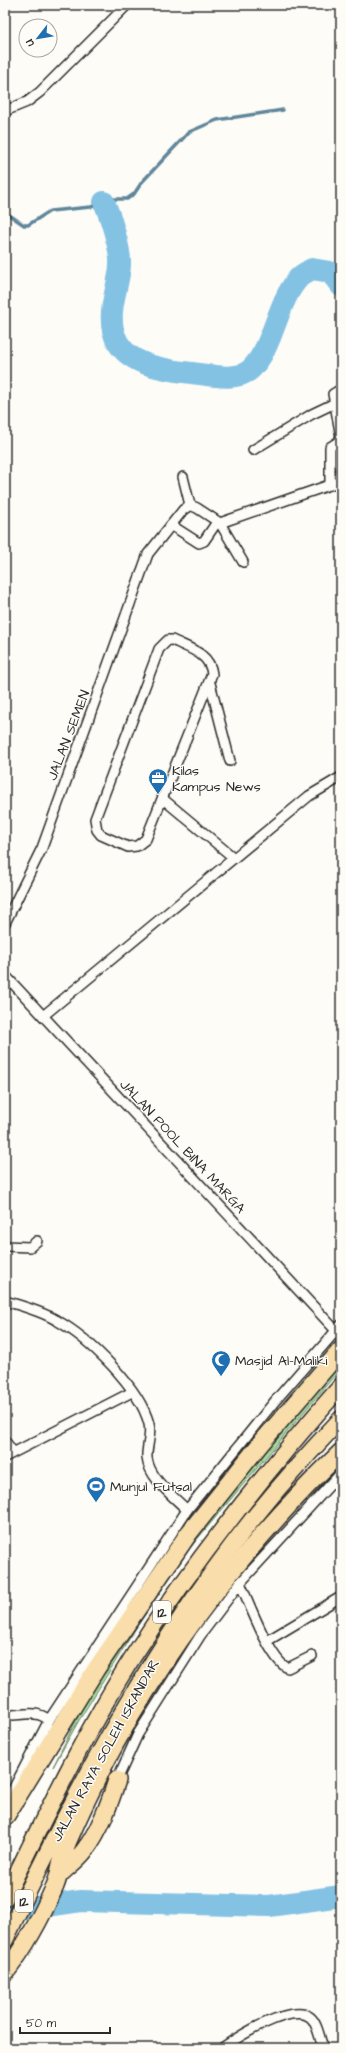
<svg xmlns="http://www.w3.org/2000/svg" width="346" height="2053" viewBox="0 0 346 2053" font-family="'Architects Daughter',sans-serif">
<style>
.green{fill:#a7dc9f;stroke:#698465}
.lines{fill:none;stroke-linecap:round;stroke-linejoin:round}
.stream{stroke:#60869a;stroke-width:3.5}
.river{stroke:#84c2e4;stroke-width:22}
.minor-casing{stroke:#2b2b2b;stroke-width:12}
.trunk-casing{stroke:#2b2b2b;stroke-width:19}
.motorway-casing{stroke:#2b2b2b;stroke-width:20}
.minor{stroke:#fdfcf7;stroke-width:9}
.trunk{stroke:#f9deab;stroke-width:16}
.motorway{stroke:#f9deab;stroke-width:17}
.labels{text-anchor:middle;stroke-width:3;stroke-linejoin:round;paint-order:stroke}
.shield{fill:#fdfcf7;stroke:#6a6a68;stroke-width:1}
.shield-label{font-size:13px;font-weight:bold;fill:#2b2b2b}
.street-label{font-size:14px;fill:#2b2b2b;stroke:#fdfcf7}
.poi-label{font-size:14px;fill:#2b2b2b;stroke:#fdfcf7;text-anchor:start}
</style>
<rect width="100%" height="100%" fill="#fdfcf7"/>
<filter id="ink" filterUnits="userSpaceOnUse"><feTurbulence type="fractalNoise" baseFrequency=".025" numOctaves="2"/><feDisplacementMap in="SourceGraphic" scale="8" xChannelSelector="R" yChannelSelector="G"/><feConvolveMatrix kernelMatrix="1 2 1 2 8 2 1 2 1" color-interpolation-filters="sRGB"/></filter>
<g filter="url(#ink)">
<path class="green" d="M341,1352l-1,17 -151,180 -53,79 -58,94 -25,45 39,-79 73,-116z"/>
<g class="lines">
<path class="stream" d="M5,212l19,13h4l22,-14 41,-4 22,-8h14l7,-5 8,-12 47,-50 28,-12 66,-10"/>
<g class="river">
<path d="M104,202c6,13 17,48 16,62 0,14 -7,32 -8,48 -4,49 41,57 80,61 17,2 46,9 59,-4 23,-23 25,-64 46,-89 3,-5 10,-8 15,-11l18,3 11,14"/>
<path d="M5,1909h21l55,-8 188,5 72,-10"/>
</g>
<defs>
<g id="minor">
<path d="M5,111l22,-9 13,-10 87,-87"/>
<path d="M253,450l59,-36 23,-11"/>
<path d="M183,477l7,28"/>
<path d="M330,485v-38l8,-5 3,-5 -8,-43 8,-5"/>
<path d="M220,523l23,39"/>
<path d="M171,525l28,18 5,-2 13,-19"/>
<path d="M168,640h4c16,8 38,13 40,34l-66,165 -9,7 -9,1 -27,-12 -4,-5 -2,-11 64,-170z"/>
<path d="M210,683l20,78"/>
<path d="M163,799l71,59"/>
<path d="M5,923l37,-75 106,-294 35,-44 7,-5 7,3 23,15 121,-42"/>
<path d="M5,975l336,361"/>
<path d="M43,1016l266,-220 32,-19"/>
<path d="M5,1246l25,1 7,-6"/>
<path d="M5,1301c17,5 36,10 51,19 33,18 84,68 93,104 3,11 -3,23 -2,34 2,20 26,38 40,52"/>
<path d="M5,1441l8,11"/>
<path d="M5,1457l127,-65"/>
<path d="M240,1583c9,19 30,78 48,85l24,-12"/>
<path d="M267,1641l72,-43"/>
<path d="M13,1715c14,-1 25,-4 36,5"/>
<path d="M117,1780l21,-46 62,-98 40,-53 101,-110"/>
<path d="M9,1797l40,-77 138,-210 88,-109 66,-76"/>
<path d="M222,2048c16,-11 69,-45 88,-31 7,5 10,22 13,31"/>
</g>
<g id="trunk">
<path d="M5,1898c40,-82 80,-166 129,-243 61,-95 132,-184 207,-269"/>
<path d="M5,1940c64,-136 135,-272 226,-393 33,-44 71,-87 110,-128"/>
</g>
<g id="motorway">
<path d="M5,1817l91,-148 93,-136 72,-90 80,-93"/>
<path d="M59,1875c8,-8 18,-15 25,-24 16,-21 25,-46 33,-71"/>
<path d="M5,1973c20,-26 37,-57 50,-87 6,-14 6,-31 13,-45 14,-33 31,-67 48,-99 60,-107 137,-205 225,-290"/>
</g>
</defs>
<use href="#minor" class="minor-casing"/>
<use href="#trunk" class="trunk-casing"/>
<use href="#motorway" class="motorway-casing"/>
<use href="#minor" class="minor"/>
<use href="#trunk" class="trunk"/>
<use href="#motorway" class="motorway"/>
</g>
</g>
<defs>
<symbol id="office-pin" viewBox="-11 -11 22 30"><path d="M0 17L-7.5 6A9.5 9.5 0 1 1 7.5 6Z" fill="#1f6fb2" stroke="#fdfcf7"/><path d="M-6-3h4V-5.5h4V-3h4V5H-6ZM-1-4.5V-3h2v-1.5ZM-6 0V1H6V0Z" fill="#fff"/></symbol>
<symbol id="mosque-pin" viewBox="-11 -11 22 30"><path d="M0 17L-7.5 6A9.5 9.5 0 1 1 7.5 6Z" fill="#1f6fb2" stroke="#fdfcf7"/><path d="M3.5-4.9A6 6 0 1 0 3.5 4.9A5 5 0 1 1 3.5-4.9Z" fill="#fff"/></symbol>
<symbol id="stadium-pin" viewBox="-11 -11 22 30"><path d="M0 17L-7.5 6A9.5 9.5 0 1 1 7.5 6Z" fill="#1f6fb2" stroke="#fdfcf7"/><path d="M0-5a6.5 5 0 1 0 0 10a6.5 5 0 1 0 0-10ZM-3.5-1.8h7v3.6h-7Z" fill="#fff"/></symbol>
</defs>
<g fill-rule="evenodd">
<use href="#office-pin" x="147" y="767" width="22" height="30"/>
<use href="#mosque-pin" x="210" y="1349" width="22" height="30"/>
<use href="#stadium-pin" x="85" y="1475" width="22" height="30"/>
</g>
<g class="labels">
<g class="shield">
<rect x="153" y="1601" width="18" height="22" rx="3"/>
<rect x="15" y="1890" width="18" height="22" rx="3"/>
</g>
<g class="shield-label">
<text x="162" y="1617">12</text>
<text x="24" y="1906">12</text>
</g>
<g class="street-label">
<text transform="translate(68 735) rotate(-69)" y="5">JALAN SEMEN</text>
<text transform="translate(183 1146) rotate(47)" y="5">JALAN POOL BINA MARGA</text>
<text transform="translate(105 1750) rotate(-61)" y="5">JALAN RAYA SOLEH ISKANDAR</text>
</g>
<g class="poi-label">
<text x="172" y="775">Kilas<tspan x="172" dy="16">Kampus News</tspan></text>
<text x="235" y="1365">Masjid Al-Maliki</text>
<text x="110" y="1491">Munjul Futsal</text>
</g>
</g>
<rect width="346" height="2053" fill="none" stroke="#fdfcf7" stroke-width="20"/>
<rect x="10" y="10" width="326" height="2033" fill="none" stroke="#2b2b2b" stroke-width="1.5" filter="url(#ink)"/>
<g transform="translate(38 38) rotate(239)"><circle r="19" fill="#fdfcf7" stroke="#a9a8a5"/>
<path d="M0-3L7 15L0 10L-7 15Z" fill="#1f6fb2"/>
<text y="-6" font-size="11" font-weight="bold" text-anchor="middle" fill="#2b2b2b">U</text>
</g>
<path d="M20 2027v6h90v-6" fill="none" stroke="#2b2b2b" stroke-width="2"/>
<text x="26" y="2027" font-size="12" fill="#2b2b2b" stroke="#fdfcf7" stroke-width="3" paint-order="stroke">50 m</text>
</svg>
